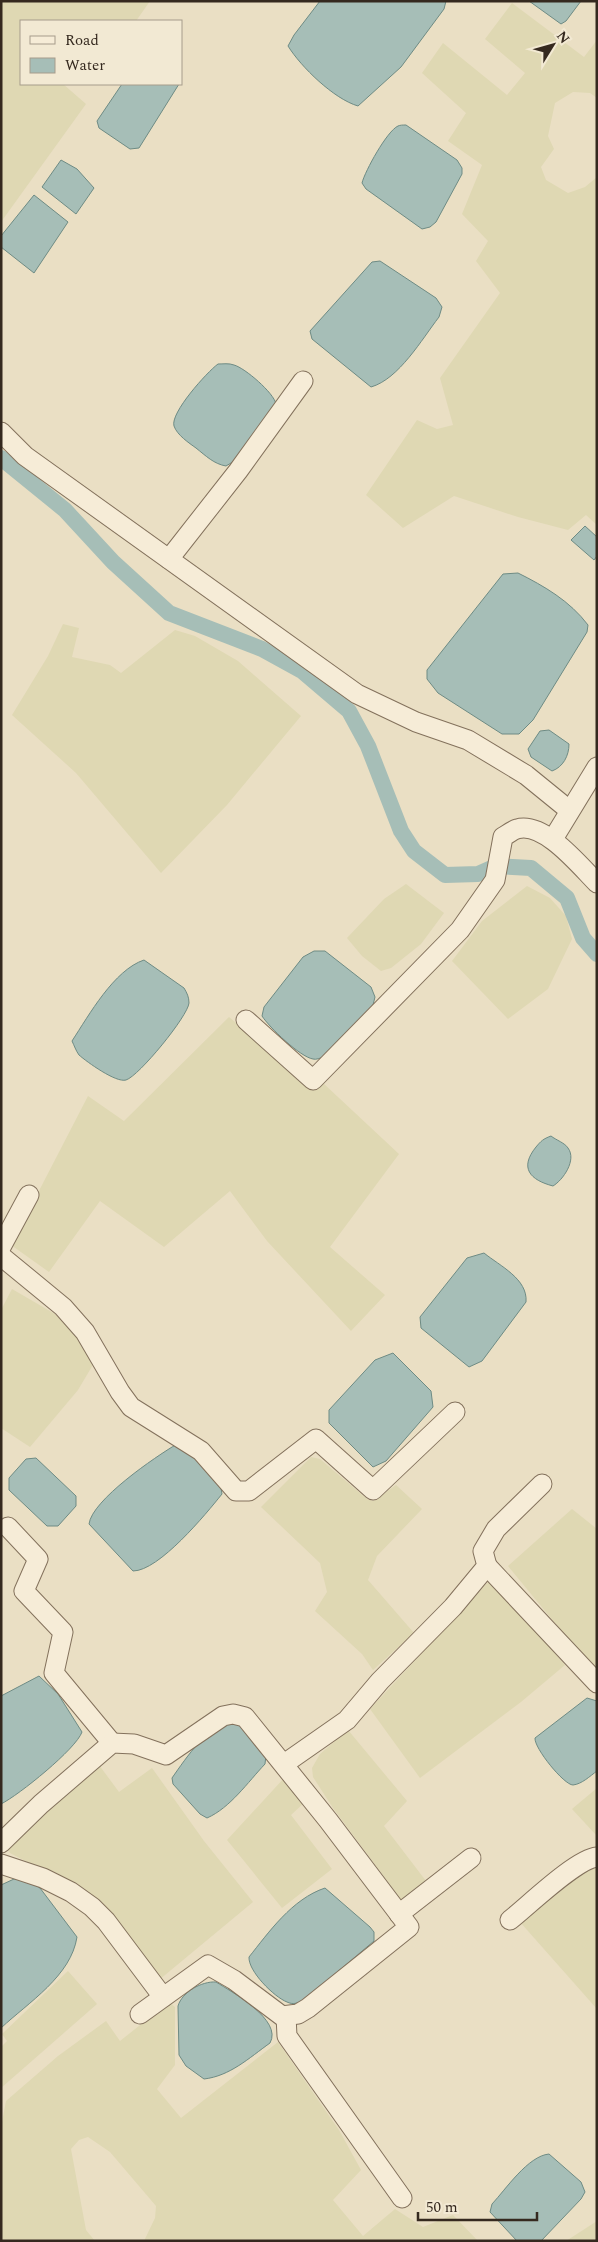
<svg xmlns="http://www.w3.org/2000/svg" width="598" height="2242" viewBox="0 0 598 2242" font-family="Spectral,serif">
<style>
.farmland{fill:#dfd8b3}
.water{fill:#a6beb7;stroke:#6e8b84}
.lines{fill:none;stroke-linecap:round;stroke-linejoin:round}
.canal{stroke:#a6beb7;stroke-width:16}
.street-casing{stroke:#83715c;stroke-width:21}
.street{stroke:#f6ecd7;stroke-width:19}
</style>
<rect width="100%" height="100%" fill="#eadfc4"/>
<g class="farmland">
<path d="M1,1h149l-14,20h-115v63h42l23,20 -85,118z"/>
<path d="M512,3l72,54 13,-17v58l-7,-5 -17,-1 -18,11 -7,33 6,13 -13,18 5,13 22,13 17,-6 12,-10v348l-11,-10 -18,15 -50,-13 -64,-21 -51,32 -37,-33 51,-75 20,9 16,-4 -13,-47 60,-85 -24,-32 12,-20 -26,-27 20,-49 -34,-24 18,-28 -44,-40 21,-30 64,52 18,-22 -40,-34z"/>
<path d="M63,624l16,4 -7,29 38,8 11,8 54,-43 20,6 43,25 63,55 -74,89 -66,68 -85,-100 -64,-58 36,-59z"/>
<path d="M406,884l38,29 -23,31 -30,24 -10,3 -19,-15 -15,-18 37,-39z"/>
<path d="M527,886l23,12 16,18 6,23 -24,50 -40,30 -56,-58 30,-40z"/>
<path d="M229,1017l85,70 9,-4 76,71 -69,93 55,48 -34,36 -84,-90 -37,-50 -66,56 -64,-46 -51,71 -38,-27 77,-149 36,25z"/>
<path d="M12,1289l43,25 27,27 12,22 -16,27 -48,57 -29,-19v-118z"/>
<path d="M311,1457l9,2 47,40 6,2 23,-16 26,24 -45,47 -9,24 46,53 -41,37 -11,-16 -47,-43 12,-19 -7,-29 -59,-56z"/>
<path d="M572,1509l25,20v139l-10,-6 -79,-96z"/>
<path d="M491,1579l74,86 -44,37 -101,76 -50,-69z"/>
<path d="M348,1730l59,71 -23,25 42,55 -24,20 -69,-93 -20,-31 -1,-9 8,-14z"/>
<path d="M99,1765l20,27 33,-24 52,73 49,61 -94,78 -30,-44 -30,-36 -23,-16 -26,-10 -40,-21 -3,-5z"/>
<path d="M285,1777l21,24 -15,14 41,54 -50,39 -55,-68z"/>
<path d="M597,1788v48l-25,-27z"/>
<path d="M597,1862v147l-77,-87 72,-59z"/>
<path d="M68,1971l29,33 -96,84v-41l6,-6 -5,-7z"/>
<path d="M169,2002l6,5v58l-18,24 24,29 97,-76 61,88 22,40 -28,30 30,36 32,-27 28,18 30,-12 25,26h-334l11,-23 1,-12 -46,-54 -22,-15 -9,3 -8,9 15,81 9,11h-94v-114l5,-26 52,-45 48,-35 14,20z"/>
<path d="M597,2221v20h-31z"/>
</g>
<g class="water">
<path d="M320,1h126l-2,8 -43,58 -43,39c-24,-7 -57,-39 -70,-60l6,-11z"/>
<path d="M529,1h52l-15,20 -5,3z"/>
<path d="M122,84h57l-40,64 -9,1 -31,-21 -2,-7z"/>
<path d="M406,125l51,35 5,8v6l-26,48 -6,5 -8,2 -56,-40 -4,-6c3,-12 25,-52 36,-57 2,-1 5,-1 8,-1z"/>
<path d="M61,160l16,9 17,19 -18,26 -34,-27z"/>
<path d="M34,195l34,27 -34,51 -33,-26v-11z"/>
<path d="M380,261l56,37 6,9 -3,10c-17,22 -40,62 -68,70l-59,-48 -2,-8 62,-69z"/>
<path d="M218,364c5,0 11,-1 16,1 11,3 40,28 42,39l-40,56 -10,6c-12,-2 -20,-10 -30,-18 -7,-5 -19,-13 -22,-22 -4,-13 33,-54 44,-62z"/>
<path d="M585,526l12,11v19l-3,4 -23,-20z"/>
<path d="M518,573c26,13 52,28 70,52l-1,7 -54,88 -14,14h-17l-64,-41 -11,-14v-9l76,-96z"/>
<path d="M549,730l20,14c0,12 -6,23 -17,27l-21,-14 -3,-8 12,-18z"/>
<path d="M314,951h11l46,36 4,10 -2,8 -49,52c-4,1 -8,3 -11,2 -13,-2 -44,-32 -51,-43l2,-9 39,-50z"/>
<path d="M144,960l40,28c3,5 5,9 5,15 -1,13 -50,73 -63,77 -10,3 -39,-18 -47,-25 -3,-4 -5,-10 -7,-14 17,-26 42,-71 72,-81z"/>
<path d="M551,1136c5,4 14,7 17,12 9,12 -5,32 -15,38 -23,-6 -34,-18 -17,-39 5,-6 7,-8 15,-11z"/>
<path d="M484,1253c16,13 44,26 42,49l-44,59 -13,6 -48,-39 -1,-11 47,-59z"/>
<path d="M393,1353l38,38 2,16 -47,54 -13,6 -44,-44v-13l46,-50z"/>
<path d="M177,1444l18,13 26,31 1,6c-16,20 -63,77 -89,77l-44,-47c3,-24 66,-67 88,-80z"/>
<path d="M36,1458l40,38v10l-18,20h-11l-38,-36v-12l17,-19z"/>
<path d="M39,1676l19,18 24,38c-6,17 -63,63 -81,72v-108z"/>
<path d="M587,1698l10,3v70c-7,5 -15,13 -24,14 -9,0 -39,-37 -38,-47z"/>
<path d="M235,1719l31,36 -1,9c-17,18 -35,44 -58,54l-7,-4 -27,-30 -1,-6c14,-20 38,-56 63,-59z"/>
<path d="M23,1878l17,10 37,49c-6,39 -48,65 -76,91v-143l13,-6z"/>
<path d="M325,1888l45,39 4,5v9l-71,60c-6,2 -10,4 -16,1 -13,-5 -39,-31 -38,-45 20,-25 43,-58 76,-69z"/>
<path d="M216,1982c16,10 67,38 54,61 -21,15 -40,33 -66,36l-18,-13 -7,-11 -1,-49c4,-14 24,-25 38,-24z"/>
<path d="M549,2154l32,28 4,10 -4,7 -40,42h-24l-27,-29 2,-8c14,-15 36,-48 57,-50z"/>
</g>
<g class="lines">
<path class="canal" d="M1,458l64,52 48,52 56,51 93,36 40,22 47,40 19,35 33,85 13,20 31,24 33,-1 18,-8 35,2 36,30 16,40 14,16"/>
<defs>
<g id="street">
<path d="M1,432l24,24 332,238 59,28 52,18 58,35 43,35"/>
<path d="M169,559l69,-88 65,-90"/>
<path d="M553,839l44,-72"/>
<path d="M246,1020l67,60 147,-150 35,-50 8,-43c5,-3 10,-7 14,-8 27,-8 63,37 80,54"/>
<path d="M1,1247l28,-52"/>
<path d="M1,1256l62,51 22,25 35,60 11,15 70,44 35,40h13l67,-52 57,51 82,-78"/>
<path d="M8,1527l30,32 -14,32 39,41 -9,41 58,70"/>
<path d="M487,1566l110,117"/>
<path d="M284,1764l63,-44 33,-39 73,-74 34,-41 -4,-15 13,-22 46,-45"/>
<path d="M1,1843l40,-39 71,-61 22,1 32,11 57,-39 10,-2 12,3 83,103 81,107 -101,81 -10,6 -16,2 -48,-36 -26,-15 -68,49"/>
<path d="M1,1864l42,14 28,14 21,15 14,14 57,76"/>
<path d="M399,1914l72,-56"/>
<path d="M510,1920c18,-14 66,-61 87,-63"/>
<path d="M286,2016l1,20 115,162"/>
</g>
</defs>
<use href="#street" class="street-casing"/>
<use href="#street" class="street"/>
</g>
<rect width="598" height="2242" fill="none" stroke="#35291f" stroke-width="5"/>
<rect x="20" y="20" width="162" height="65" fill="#f2e9d3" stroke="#a69c8b"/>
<rect x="30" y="36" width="25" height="8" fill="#f6ecd7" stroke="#a69c8b"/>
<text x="65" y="45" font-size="15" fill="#35291f">Road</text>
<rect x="30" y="58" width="25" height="15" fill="#a6beb7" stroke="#a69c8b"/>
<text x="65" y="70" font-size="15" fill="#35291f">Water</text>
<g transform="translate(553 45) rotate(53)" stroke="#f2e9d3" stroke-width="4" paint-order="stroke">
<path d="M0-4L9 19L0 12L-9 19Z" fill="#35291f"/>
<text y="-8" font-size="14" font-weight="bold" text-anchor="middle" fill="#35291f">N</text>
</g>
<path d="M418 2212v8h119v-8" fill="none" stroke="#35291f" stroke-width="2.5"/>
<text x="426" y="2212" font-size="15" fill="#35291f" stroke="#f2e9d3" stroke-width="4" paint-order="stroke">50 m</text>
</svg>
